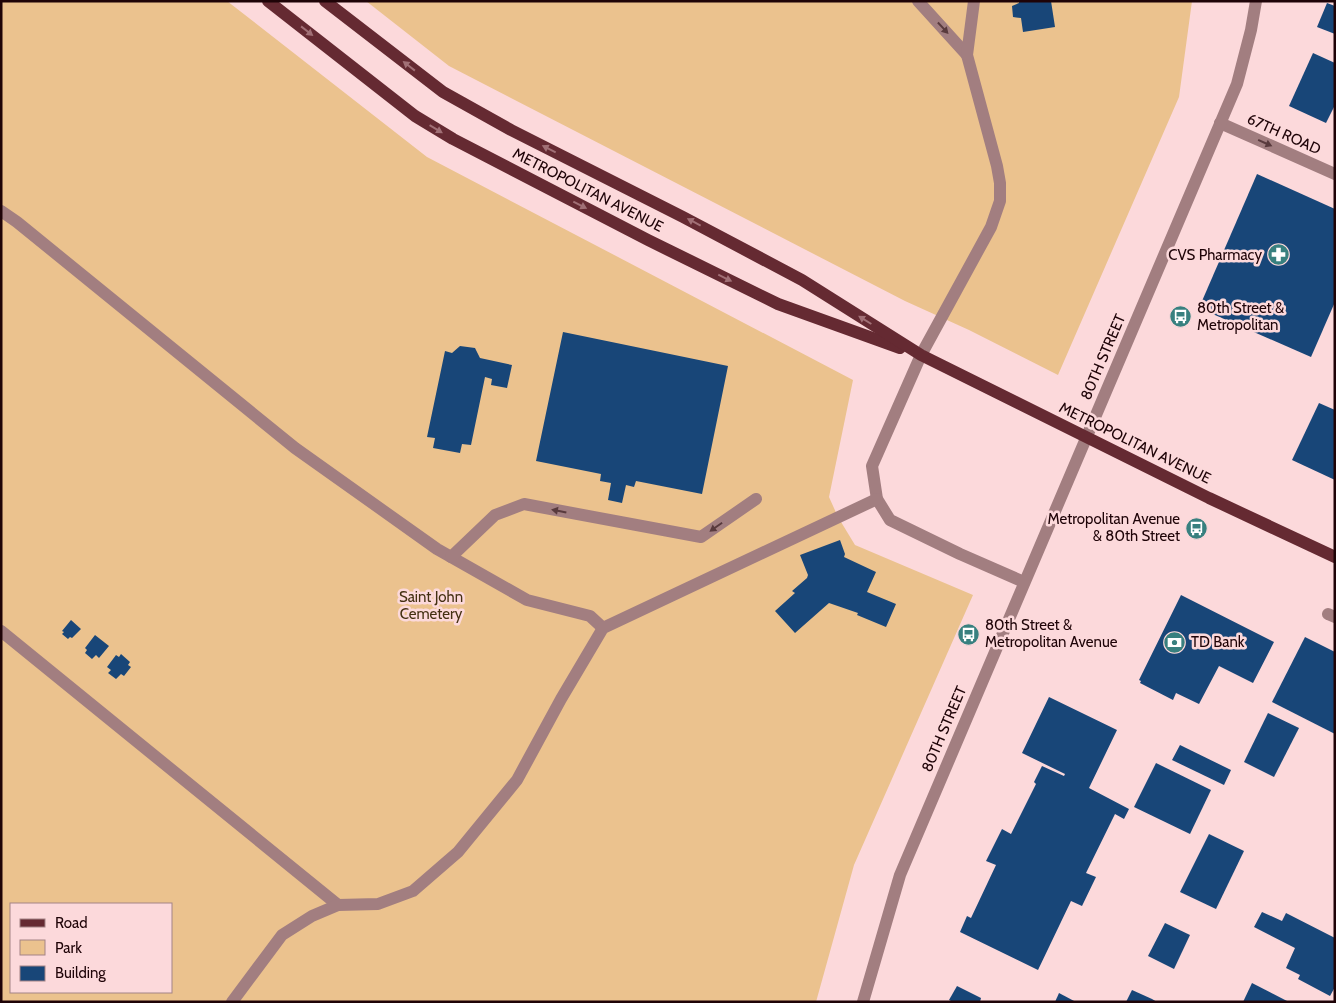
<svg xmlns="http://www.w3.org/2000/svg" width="1336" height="1003" viewBox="0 0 1336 1003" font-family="Cabin,sans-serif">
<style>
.green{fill:#ebc28e;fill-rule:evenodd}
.building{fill:#184678}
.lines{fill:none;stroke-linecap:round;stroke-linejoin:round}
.minor{stroke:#a27e80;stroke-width:12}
.major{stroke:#652a32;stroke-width:12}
.oneway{fill:#593a3d}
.oneway2{fill:#a17076}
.labels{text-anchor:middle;stroke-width:5;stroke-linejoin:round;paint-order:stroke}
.street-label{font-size:15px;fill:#1e0307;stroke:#fcd9db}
.poi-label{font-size:15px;fill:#1e0307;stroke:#fcd9db;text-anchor:start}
.park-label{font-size:15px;fill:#443012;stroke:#fcd9db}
</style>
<rect width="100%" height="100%" fill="#fcd9db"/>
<g class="green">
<path d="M1,1h226l200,156 426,223 -24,117 9,20 17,28 118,50 -119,270 -38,137h-815zM11,904h160v88h-160z"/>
<path d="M366,1h826l-13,96 -121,278 -89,-45 -64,-29 -456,-235z"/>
</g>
<g class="building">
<path d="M1019,1h32l4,26 -32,5 -2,-14 -8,-1 -1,-11 7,-3z"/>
<path d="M1327,3l8,3v28l-18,-7z"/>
<path d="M1313,53l22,10v42l-9,18 -37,-17z"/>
<path d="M1257,174l78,35v93l-24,55 -112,-49z"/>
<path d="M563,332l165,34 -26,128 -66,-13 -2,6 -8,-2 -4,18 -14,-3 3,-17 -11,-2 1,-7 -65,-13z"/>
<path d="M460,346l15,2 5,10 32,7 -5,23 -16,-3 1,-6 -7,-2 -14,68 -9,-1 -2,9 -27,-5 2,-10 -8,-1 18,-86 7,2z"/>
<path d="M1319,403l16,7v70l-43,-20z"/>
<path d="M840,540l5,14 -1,3 32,15 -9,20 29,12 -10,23 -29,-12 1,-2 -29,-10 -34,30 -20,-22 20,-18 -3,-2 15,-13 1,-3 -8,-20z"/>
<path d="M1181,595l93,47 -21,41 -34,-17 -20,38 -23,-11 -3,7 -33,-17 1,-2 -2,-1z"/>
<path d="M71,620l10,9 -9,9 -2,-1 -2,2 -6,-5 2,-2 -2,-1z"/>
<path d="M95,635l14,11 -10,12 -3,-3 -4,4 -7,-6 2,-3 -2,-2z"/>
<path d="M1305,637l30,15v82l-63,-32z"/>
<path d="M121,654l9,8 -2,3 3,2 -7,9 -3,-2 -5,5 -8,-6 3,-3 -4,-3 9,-12 3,2z"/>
<path d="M1049,697l68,33 -28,58 40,21 -5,10 -9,-5 -29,59 10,4 -14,29 -11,-5 -33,69 -78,-38 7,-16 4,2 25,-53 -10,-4 16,-32 9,5 25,-50 -2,-2 8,-16 22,10 1,-2 -43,-21z"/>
<path d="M1268,713l31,15 -25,49 -30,-15z"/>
<path d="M1180,745l51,25 -7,15 -52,-25z"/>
<path d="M1156,763l55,27 -21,44 -56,-27z"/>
<path d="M1209,834l35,17 -28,58 -36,-17z"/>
<path d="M1262,912l20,9 4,-8 49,25v49l-5,9 -32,-17 2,-4 -14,-7 9,-20 -41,-21z"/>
<path d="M1165,923l25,12 -16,34 -26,-13z"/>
<path d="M1252,983l37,19h-46z"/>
<path d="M957,986l24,12 -1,4h-27l-4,-2z"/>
<path d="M1132,990l20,9 5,3h-31z"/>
<path d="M1059,993l17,9h-21z"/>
</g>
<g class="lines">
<g class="minor">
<path d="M918,1l49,54"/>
<path d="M974,1l-7,54 30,111 3,17v18l-9,26 -70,128 -49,111 5,33 13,21 70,34 64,28"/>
<path d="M1220,123l115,51"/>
<path d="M1,211l16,11 278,226 142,101 90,51 63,16 13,12"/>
<path d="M451,557l44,-42 29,-11 177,33 55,-38"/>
<path d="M1328,614l7,3"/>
<path d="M1,631l337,274"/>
<path d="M232,1002l50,-67 30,-19 26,-11 40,-1 35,-13 45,-39 59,-72 44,-81 42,-71 274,-129"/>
<path d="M863,1002l37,-127 337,-791 14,-54 5,-29"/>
</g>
<g class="major">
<path d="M268,1l147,115 38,23 195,101 130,64 122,44"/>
<path d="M325,1l118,91 68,38 172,87 119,63 119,75 288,143 126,59"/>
</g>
</g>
<defs><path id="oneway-solid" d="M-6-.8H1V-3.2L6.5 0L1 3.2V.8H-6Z" transform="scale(1.25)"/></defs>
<g class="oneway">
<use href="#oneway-solid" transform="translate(943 28) rotate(47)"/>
<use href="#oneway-solid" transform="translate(1265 143) rotate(24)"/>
<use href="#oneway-solid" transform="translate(559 511) rotate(-169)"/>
<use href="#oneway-solid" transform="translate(716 527) rotate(145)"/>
</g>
<g class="oneway2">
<use href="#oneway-solid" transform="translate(307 31) rotate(38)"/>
<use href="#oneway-solid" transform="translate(409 66) rotate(-142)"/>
<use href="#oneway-solid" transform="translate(436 129) rotate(31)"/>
<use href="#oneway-solid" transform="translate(549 149) rotate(-153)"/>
<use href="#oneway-solid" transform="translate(580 205) rotate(27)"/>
<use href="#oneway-solid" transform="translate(694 222) rotate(-152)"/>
<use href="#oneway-solid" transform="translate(725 278) rotate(26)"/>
<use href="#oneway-solid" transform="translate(865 320) rotate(-148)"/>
</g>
<defs>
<symbol id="pharmacy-disc" viewBox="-11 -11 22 22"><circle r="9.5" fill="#38807f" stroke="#fcd9db"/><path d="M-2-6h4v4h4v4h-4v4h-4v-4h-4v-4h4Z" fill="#fff"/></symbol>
<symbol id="bus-disc" viewBox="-11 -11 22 22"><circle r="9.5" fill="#38807f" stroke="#fcd9db"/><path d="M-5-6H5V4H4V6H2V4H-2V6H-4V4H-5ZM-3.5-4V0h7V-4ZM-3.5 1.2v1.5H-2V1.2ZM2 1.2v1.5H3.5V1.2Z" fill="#fff"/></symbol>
<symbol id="bank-disc" viewBox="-11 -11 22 22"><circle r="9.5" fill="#38807f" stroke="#fcd9db"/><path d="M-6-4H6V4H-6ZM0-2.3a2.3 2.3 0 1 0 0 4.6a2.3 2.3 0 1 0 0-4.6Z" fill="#fff"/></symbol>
</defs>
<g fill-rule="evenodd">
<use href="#pharmacy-disc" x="1266" y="242" width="25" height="25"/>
<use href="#bus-disc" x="1168" y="304" width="25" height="25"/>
<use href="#bus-disc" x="1184" y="516" width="25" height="25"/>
<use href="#bus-disc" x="956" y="622" width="25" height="25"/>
<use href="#bank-disc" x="1162" y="630" width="25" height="25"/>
</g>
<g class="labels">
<g class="street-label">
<text transform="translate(1284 134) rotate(24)" y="5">67TH ROAD</text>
<text transform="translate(588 190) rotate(27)" y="5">METROPOLITAN AVENUE</text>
<text transform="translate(1103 357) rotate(-67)" y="5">80TH STREET</text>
<text transform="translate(1135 443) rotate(26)" y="5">METROPOLITAN AVENUE</text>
<text transform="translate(944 729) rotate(-67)" y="5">80TH STREET</text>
</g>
<g class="poi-label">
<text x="1262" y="260" text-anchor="end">CVS Pharmacy</text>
<text x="1197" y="313">80th Street &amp;<tspan x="1197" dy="17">Metropolitan</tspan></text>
<text x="1180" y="524" text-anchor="end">Metropolitan Avenue<tspan x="1180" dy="17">&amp; 80th Street</tspan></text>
<text x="985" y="630">80th Street &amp;<tspan x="985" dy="17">Metropolitan Avenue</tspan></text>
<text x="1191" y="647">TD Bank</text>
</g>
<g class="park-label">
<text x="431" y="602">Saint John<tspan x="431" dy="17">Cemetery</tspan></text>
</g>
</g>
<rect width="1336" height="1003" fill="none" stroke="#1e0307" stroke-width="5"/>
<rect x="10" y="903" width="162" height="90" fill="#fcd9db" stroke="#a38386"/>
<rect x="20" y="919" width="25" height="8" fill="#652a32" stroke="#a38386"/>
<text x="55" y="928" font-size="15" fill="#1e0307">Road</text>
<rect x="20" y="940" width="25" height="15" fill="#ebc28e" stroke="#a38386"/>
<text x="55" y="953" font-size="15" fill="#1e0307">Park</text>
<rect x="20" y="966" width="25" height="15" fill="#184678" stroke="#a38386"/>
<text x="55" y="978" font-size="15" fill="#1e0307">Building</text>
</svg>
